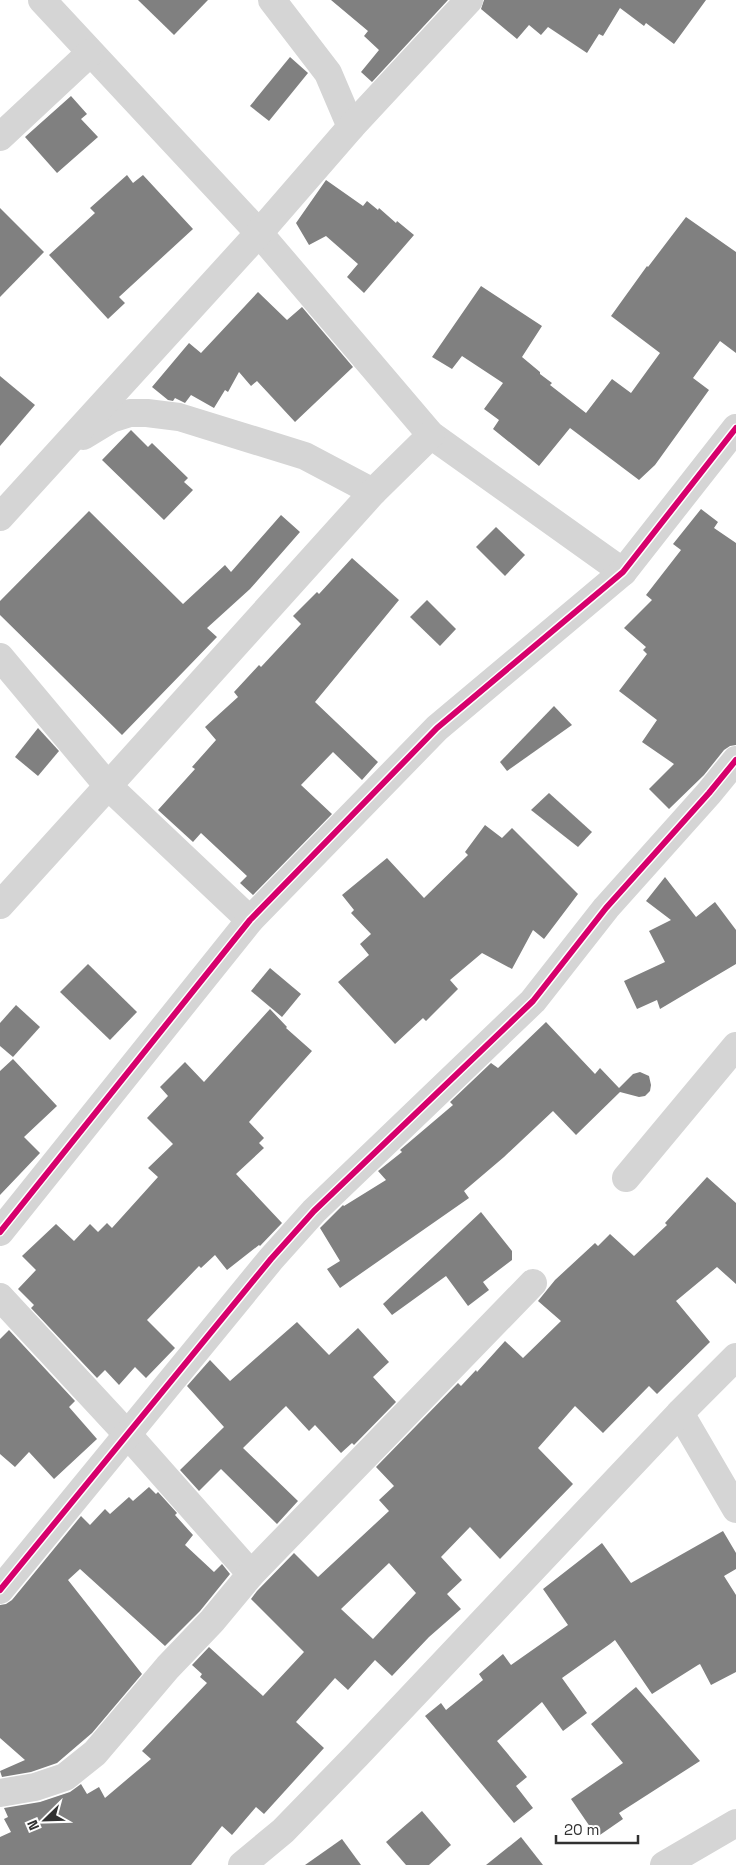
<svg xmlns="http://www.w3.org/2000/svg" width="736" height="1865" viewBox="0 0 736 1865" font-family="'Space Grotesk',sans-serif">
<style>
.building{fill:#808080;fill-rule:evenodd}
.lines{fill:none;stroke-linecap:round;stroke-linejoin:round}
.minor{stroke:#d5d5d5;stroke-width:28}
.cycleway-casing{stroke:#fff;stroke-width:9}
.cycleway{stroke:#d6006c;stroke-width:6}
</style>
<rect width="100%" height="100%" fill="#fff"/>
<g class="building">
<path d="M138,0h70l-34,35z"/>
<path d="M331,0h117l-76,82 -11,-10 18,-22 -15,-14 4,-5z"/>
<path d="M484,0h222l-32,44 -28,-21 -2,3 -24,-18 -17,28 -4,-2 -12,19 -39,-26 -7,8 -12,-10 -12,14 -36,-30z"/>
<path d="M290,57l18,16 -39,48 -19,-15z"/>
<path d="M71,96l16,18 -6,5 17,18 -41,36 -32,-36z"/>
<path d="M127,175l6,8 10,-8 50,54 -74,68 6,6 -17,16 -59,-64 46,-42 -5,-5z"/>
<path d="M326,180l37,26 4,-5 11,9 1,-2 17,15 1,-2 17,14 -50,58 -17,-16 11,-13 -32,-28 -17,9 -13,-22z"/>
<path d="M0,208l44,44 -44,45z"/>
<path d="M686,217l50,35v101l-16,-12 -27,37 16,12 -54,75 -16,15 -69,-52 -31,38 -46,-37 6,-9 -15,-11 19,-26 -41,-27 -10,13 -20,-12 49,-71 61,40 -20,31 18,15v2l12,9 -2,2 36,28 26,-34 19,14 29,-40 -49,-37 36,-50 1,1z"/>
<path d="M258,292l29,28 15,-13 51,60 -58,55 -38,-41 -6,5 -12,-14 -11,20 -3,-2 -11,18 -23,-13 -6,8 -10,-5 -2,3 -5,-1 -16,-13 37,-44 12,10z"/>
<path d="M0,376l35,29 -35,41z"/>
<path d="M131,430l17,17 4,-4 36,35 -4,4 9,8 -29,30 -62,-60z"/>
<path d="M701,509l17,13 -4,6 22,15v202l-6,1 -6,4 -20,25 -35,34 -20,-20 25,-25 -32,-22 15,-22 -38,-29 28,-37 -4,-4 3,-3 -22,-19 28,-28 -6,-5 35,-45 -8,-6z"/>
<path d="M89,511l94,93 42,-39 6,7 50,-57 19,17 -50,57 -43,39 10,9 -95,98 -122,-120v-14z"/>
<path d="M496,527l29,28 -20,21 -29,-29z"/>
<path d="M352,558l47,42 -84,102 63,60 -16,18 -29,-28 -32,33 31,29 -79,81 -13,-12 7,-7 -46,-43 -8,9 -35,-32 37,-41 -3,-2 24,-27 -11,-13 33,-30 -4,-5 25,-27 2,2 40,-43 -8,-8 24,-24 2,2z"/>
<path d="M427,600l29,29 -16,17 -30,-29z"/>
<path d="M554,706l18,19 -65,46 -7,-9z"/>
<path d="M38,728l21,23 -21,25 -23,-19z"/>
<path d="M549,793l43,39 -14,15 -47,-37z"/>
<path d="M485,825l17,13 10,-10 66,66 -34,45 -11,-9 -21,39 -30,-16 -32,27 8,9 -32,32 -3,-3 -28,26 -57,-62 31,-27 -9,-11 11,-10 -20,-21 3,-3 -12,-15 45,-37 37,40 44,-43 -3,-3z"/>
<path d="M665,877l31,40 19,-15 21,28v34l-76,45 -3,-9 -20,9 -13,-28 41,-19 -16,-31 22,-11 -25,-19z"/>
<path d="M88,964l49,48 -27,28 -50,-48z"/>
<path d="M270,968l31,26 -19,23 -31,-26z"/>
<path d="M16,1005l24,22 -27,30 -13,-11v-23z"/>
<path d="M270,1009l17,18 -1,1 26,23 -63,71 15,16 -5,5 5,5 -28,26 46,49 -22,23 -1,-1 -32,25 -12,-15 -14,13 -2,-2 -52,54 28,28 -29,30 -11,-11 -16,18 -14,-15 -8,8 -66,-70 3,-3 -16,-16 18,-19 -14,-14 34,-32 18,17 16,-17 8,8 9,-9 5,5 46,-51 -10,-9 25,-24 -26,-26 21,-22 -8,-9 25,-25 19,20z"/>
<path d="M546,1022l49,52 5,-6 19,20 14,-14 7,-2 9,4 2,9 -1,6 -5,5 -6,1 -19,-5 -44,43 -23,-24 -49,46 -40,34 5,7 -129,90 -13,-19 13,-8 -20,-33 23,-23 1,1 42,-26 -8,-9 24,-19 -2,-2 53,-45 -3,-3 41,-39 7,5z"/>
<path d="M13,1059l44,47 -33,31 16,16 -40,42v-124z"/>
<path d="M707,1177l29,26v81l-19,-17 -41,34 34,41 -53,52 -8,-8 -46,47 -28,-27 -37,42 35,36 -73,75 -30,-32 -29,30 21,23 -15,14 14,15 -32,28 -37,39 -17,-16 -27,30 -13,-12 -39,44 28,26 -60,66 -8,-7 -24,28 -10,-9 -31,39h-191v-28l11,-5 -7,-13 4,-2 -4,-9 36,-6 30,-10 11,-8 6,10 12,-7 6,11 46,-39 -9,-8 65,-68 -7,-6 2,-3 -10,-9 17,-18 54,49 41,-44 -53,-53 6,-8 37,-38 24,24 71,-66 -10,-11 15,-14 -18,-19 82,-84 3,3 15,-16 1,2 28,-31 18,17 38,-37 -23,-20 17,-21 40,-37 3,3 12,-12 24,22 33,-31 -2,-2zM389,1563l27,30 -43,46 -32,-30z"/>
<path d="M481,1212l31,39v9l-29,22 6,8 -21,16 -22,-30 -54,39 -9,-11z"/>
<path d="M297,1322l32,33 29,-27 31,34 -16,15 23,25 -42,43 -2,-2 -11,10 -26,-28 -6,6 -23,-25 -43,42 55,53 -21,23 -56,-55 -22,22 -19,-21 44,-43 -37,-41 23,-26 20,21z"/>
<path d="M9,1330l66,71 -6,6 28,32 -43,40 -25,-27 -14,15 -15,-13v-115z"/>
<path d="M149,1487l7,7 2,-2 19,21 -2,2 18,20 -8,10 29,27 8,-8 8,10 -30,37 -35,35 -85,-77 -12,11 74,94 -50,59 -35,30 -26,9 -29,5 -2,-6 25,-11 -25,-22v-133l6,-1 6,-4 69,-84 9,9 15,-16 5,5 19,-17 4,4z"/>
<path d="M723,1531l13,22v16l-12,7 12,19v77l-25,13 -11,-21 -2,1 -46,29 -37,-54 -5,4 -48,34 25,35 -24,18 -21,-29 -45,39 30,36 -11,9 17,22 -19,15 -89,-107 16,-13 5,7 37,-30 -4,-6 24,-20 8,11 57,-40 -25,-36 59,-46 29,40z"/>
<path d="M636,1687l64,74 -81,52 4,6 -26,18 -26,-38 52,-36 -32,-39z"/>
<path d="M422,1811l29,34 -22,20h-23l-20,-23z"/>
<path d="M521,1837l22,28h-57z"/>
<path d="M342,1839l19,26h-56z"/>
</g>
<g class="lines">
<g class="minor">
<path d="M42,0l217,233 172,202 192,137"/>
<path d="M272,0l56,73 23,54"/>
<path d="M0,137l90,-84"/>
<path d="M83,436l28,-17 19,-6h17l32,4 126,39 68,36"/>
<path d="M0,517l259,-284 92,-106 118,-127"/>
<path d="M0,657l108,129 265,-294 58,-57"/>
<path d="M0,905l108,-119 142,134"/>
<path d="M626,1178l110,-132"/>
<path d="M0,1232l250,-312 187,-192 186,-156 113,-144"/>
<path d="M0,1297l128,138 123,139"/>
<path d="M680,1413l56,96"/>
<path d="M0,1590l271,-331 43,-48 219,-210 73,-93 103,-115 27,-33"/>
<path d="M0,1793l35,-6 30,-10 30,-24 73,-86 44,-46 39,-47 282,-291"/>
<path d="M242,1865l41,-34 74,-76 323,-342 56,-56"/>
<path d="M664,1865l72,-42"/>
</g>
<defs>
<g id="cycleway">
<path d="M0,1232l250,-312 187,-192 186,-156 113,-144"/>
<path d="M0,1590l271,-331 43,-48 219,-210 73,-93 103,-115 27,-33"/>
</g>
</defs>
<use href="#cycleway" class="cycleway-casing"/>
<use href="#cycleway" class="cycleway"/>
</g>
<g transform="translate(45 1820) rotate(247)" stroke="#ffffff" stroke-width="4" paint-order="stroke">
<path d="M0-4L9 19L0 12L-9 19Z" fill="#313131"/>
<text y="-8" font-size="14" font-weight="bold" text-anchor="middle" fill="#313131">N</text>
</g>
<path d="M556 1835v8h82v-8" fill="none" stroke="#313131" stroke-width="2.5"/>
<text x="564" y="1835" font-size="15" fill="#313131" stroke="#ffffff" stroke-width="4" paint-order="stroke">20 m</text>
</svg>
